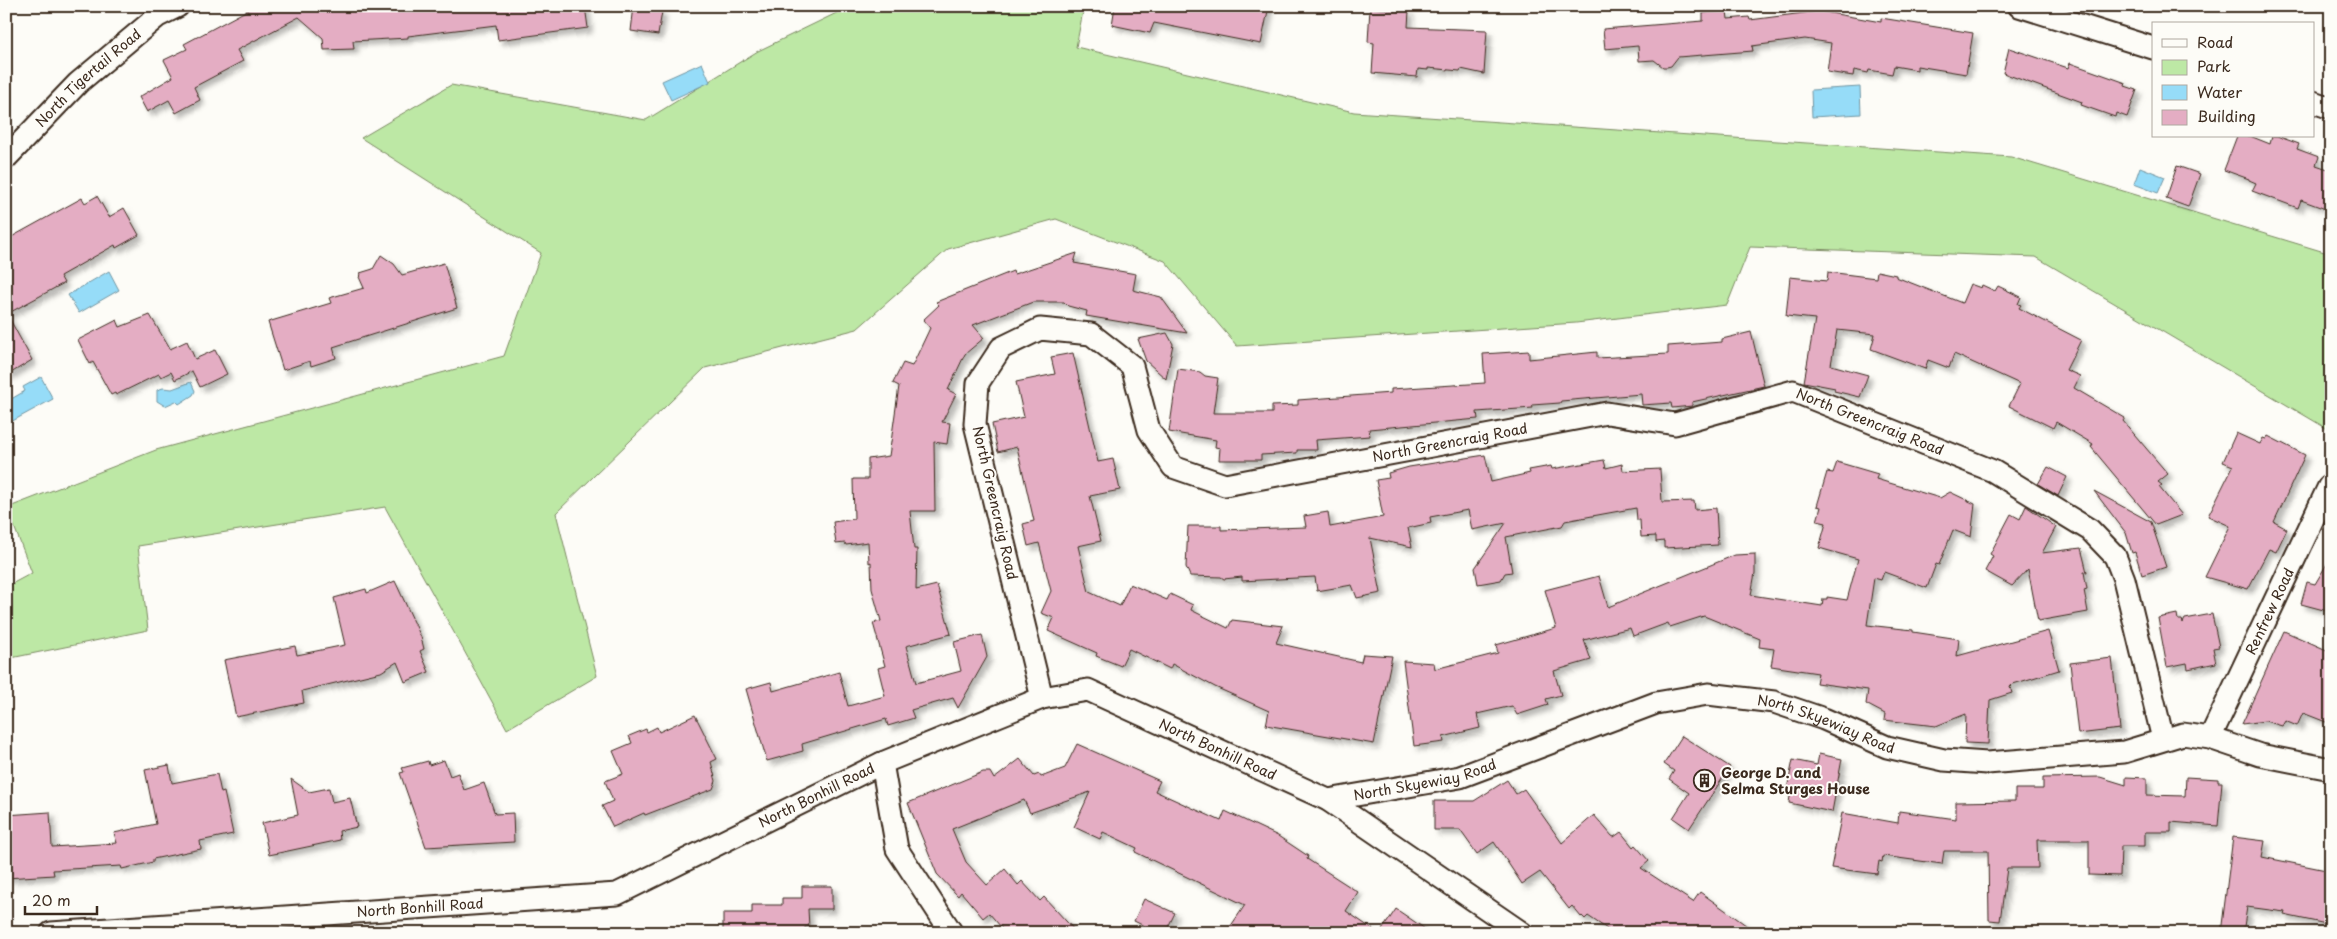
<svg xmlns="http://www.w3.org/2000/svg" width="2337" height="939" viewBox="0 0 2337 939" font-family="'Playpen Sans',sans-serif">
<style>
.green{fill:#bde8a5;stroke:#7c8962}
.water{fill:#96dcf8;stroke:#7295a1}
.building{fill:#e4adc3;stroke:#3b2a1e;filter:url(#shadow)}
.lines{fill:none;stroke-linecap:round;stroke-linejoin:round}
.street-casing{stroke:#3b2a1e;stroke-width:25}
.street{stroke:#fdfcf7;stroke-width:21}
.labels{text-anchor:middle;stroke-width:4;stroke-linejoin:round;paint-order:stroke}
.street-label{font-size:14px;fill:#3b2a1e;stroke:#fdfcf7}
.poi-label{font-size:14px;font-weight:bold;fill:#3b2a1e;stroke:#fdfcf7;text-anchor:start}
</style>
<defs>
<filter id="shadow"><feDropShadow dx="4.5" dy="4.5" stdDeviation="2.5" flood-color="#0004"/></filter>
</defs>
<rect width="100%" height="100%" fill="#fdfcf7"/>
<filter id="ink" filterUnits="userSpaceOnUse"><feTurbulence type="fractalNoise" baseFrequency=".02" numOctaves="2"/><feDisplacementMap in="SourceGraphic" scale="10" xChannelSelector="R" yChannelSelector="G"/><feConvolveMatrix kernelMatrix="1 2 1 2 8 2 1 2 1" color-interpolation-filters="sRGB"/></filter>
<g filter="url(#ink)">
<path class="green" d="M851,6h233l-8,41 278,65 657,45 320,97v177l-295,-174 -286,-10 -23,58 -151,18 -339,23 -72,-85 -109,-42 -108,30 -91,80 -152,39 -149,145 41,163 -90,53 -122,-222 -247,39 10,84 -142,29v-72l26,-14 -25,-65 149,-58 348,-94 37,-103 -180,-115 90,-53 195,35 112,-69z"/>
<g class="water">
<path d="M702,63l8,19 -39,18 -9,-19z"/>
<path d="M1860,87l1,27 -49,3 -1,-27z"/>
<path d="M2140,167l25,10 -7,16 -24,-9z"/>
<path d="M109,271l10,19 -40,23 -11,-18z"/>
<path d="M41,377l12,22 -46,25 -1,-22 19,-11 -2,-4z"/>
<path d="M191,382l4,9 -2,4 -14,9 -3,-3 -11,5 -8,-5v-11l6,-2 9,1z"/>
</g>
<g class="building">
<path d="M255,6h330l3,22 -90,12 -2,-15 -88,11v2l-55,3 1,8 -30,1 -1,-12 -24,-21 -62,33 6,11 -49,26 6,13 -24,13 -7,-13 -22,12 -8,-15 34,-20 -9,-17 23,-11 -3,-5z"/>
<path d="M634,6h23v5l5,1 -4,23 -27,-4z"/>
<path d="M1115,6h154l-8,38 -107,-21 -4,10 -38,-8z"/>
<path d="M1370,8l39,3 -1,16 79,3 -3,44 -23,-5 -1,2 -32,-3v2l-10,-1 -1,8 -45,-4 2,-30 -6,-1z"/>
<path d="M1727,11l1,8 21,-2 1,3 69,-9 62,11v-4l92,15 -7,41 -49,-8v4l-23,-4 -2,8 -23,-4 -1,3 -14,-3 -1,6 -26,-4 4,-29 -26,-4 -53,7 1,5 -75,6 -7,9 -4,1h-4l-9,-7 -15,1 -1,-15 -33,3 -2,-20 100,-8v-8z"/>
<path d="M2009,48l59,20 2,-5 56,20 -1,3 12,4 -10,27 -11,-4 -1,4 -34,-12 1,-3 -79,-29z"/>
<path d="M2237,136h13l20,8 2,-8h5l22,8 -2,5 22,8 -3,8 15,5v41l-30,-11 -3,8 -46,-17 4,-8 -7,-3v-1l-25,-9z"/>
<path d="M2177,166l23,8 -12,33 -22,-8z"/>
<path d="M97,196l12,21 15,-9 15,27 -23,13 -1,-3 -55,31 4,7 -57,31 25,46 -26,16v-136l76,-42 3,5z"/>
<path d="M1077,253l-3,10 62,11 -3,16 28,7 26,36 -101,-17 1,-5 -19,-5 -4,-4h-31l-60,23 11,13 -19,16 -17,36 8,4 -14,28 8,1 -3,21 -13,-2 1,69h-25l4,38h3l-1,41 21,-5 14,49 -45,12 10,37 45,-12 -7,-29 28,-7 5,22 -29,51 -5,-10 -42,12 3,8 -26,8 -2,-7 -84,25 1,7 -36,10 -21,-72 25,-7 2,9 66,-19 9,34 37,-10 -7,-28 7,-2 -12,-43 8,-2 -9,-32 -1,-27 -2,1 -1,-21 -22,3 -1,-2 -9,1 -3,-22 21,-3 -1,-40h15v-20l21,-3 10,-70 -6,-3 10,-20 9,3 18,-38 -7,-8 16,-15 -3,-3 77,-31 1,3z"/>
<path d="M381,255l13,9 8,11 42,-12 13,45 -124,39 3,11 -25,8 -1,-5 -27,9 -15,-48 63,-19 -2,-5 35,-10 -5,-11 2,-2 -1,-2 13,-4z"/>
<path d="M1877,271l19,4v2l66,26 8,-19 11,4 1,-3 13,6 3,-5 23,11 -3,7 3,1 -2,3 62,32 -15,30 14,6 -6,12 51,30 -2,3 45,53 -10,8 4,3 -3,2 23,28 -26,10 -65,-78 2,-3 -37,-22 -3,6 -44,-22 11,-22 -66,-30 -5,14 -21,-8 -3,9 -54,-20 4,-15 -38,-4 -6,35 37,10 -8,22 -26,-6 1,-3 -31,-6 11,-63 -29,-3 4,-39 37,4 1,-9 48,6z"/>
<path d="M150,315l20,34 17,-8 8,18 20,-9 12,24 -27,13 -8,-16 -17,9 -4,-8 -10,5 -2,-3 -43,21 -1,-2 -4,2 -18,-33 -3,2 -12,-24 39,-20 3,7z"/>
<path d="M1751,332l13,54 -72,16v4l-20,2 -1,-5 -29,2 -1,-11 -80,7 -1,2 -28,2 1,3 -56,4 1,7 -109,10 1,7 -54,4 1,10h-20v3l-36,2v5h-42l1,-12 -5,-1 1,-7 -47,-8 9,-63 22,3 5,4 13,2 -5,35h59v-7l26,-1v-5l93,-7v-4l94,-6 -2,-29 46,-3v8l68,-7v6l71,-4v-8l54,-4v-3z"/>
<path d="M1167,333l6,11 -7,35 -20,-18 -8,-22z"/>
<path d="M1073,353l25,109 15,-3 7,31 -30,6 11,45 -23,5 11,46 31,14 10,-22 37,16 3,-6 23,11 -2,5 37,18 4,-8 51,6 -7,17 85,19 2,-8 29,2 -18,88 -108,-19 3,-14 -54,-24 -43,-23 -2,5 -41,-20 -8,17 -25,-10 1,-3 -49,-22 6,-13 -13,-5 10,-22 -12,-48 -11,3 -5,-22 11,-3 -17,-74 -19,5 -6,-28 32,-7 -8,-35 39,-8 -4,-17z"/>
<path d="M2236,433l24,11 3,-6 3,1 2,-3 37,19 -31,67 13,7 -11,23 -7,-3 -21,40 -43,-12 25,-51 -22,-10 25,-50 -10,-4z"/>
<path d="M1485,455l6,27 39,-9 -1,-3 22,-4 1,3 52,-9 2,8 16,-4 1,7 37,-2 2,33 32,-1 1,9 21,-2 2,37 -54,3v-7l-8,1v-6l-15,1 -1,-17h-3l-1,-12 -71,13 -3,5 -56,11 6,35 -7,1 -4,7 -23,4 -3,-16 31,-45 -34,7 -4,-20 -38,7 1,6 -23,5 4,19 -42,-9 11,55 -24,5 -5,-13 -35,6 -2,-14 -73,4v-4l-18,2 -3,-2 -31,-1 -4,-9 2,-41h33v4l85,-3 -2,-11 24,-4 2,15 53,-10 -7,-37 13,-2 -1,-5 21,-6z"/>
<path d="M1837,462l41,12 -2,5 64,19 10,-6 25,12 -4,33 -18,-7 -14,35 -3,-1 -9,24 -43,-16 -3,8 -7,-2 -7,47 46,5v2l46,7 -2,17 91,-25 11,39 -46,14 -3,3 2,6 -22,7 -2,44 -23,-1 1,-29 -30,12 -52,-6 1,-6 -19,-10 2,-14 -52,-7 2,-10 -47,-7 3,-17 -15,-2 1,-8 -56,-23 -34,11 -2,-4 -35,13 -3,-8 -46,12 7,20 -37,11 7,24 -15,4 2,6 -31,10 -5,-9 -35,8 3,14 -37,9 1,5 -30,4 -11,-85 31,2 1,6 63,-16 -2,-8 60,-17 -11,-38 54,-14 9,31 127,-52 20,-1v19l-4,22 71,11 1,-7h4v-2l20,3 11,-41 -39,-11 7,-25 -9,-2 4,-14 -4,-1 10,-34 6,1z"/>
<path d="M2048,467l19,10 -9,19 -20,-12z"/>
<path d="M2094,491l57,31 15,45 -24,8 -7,-23 -3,1 -6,-20z"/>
<path d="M2026,506l30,21 -14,26 39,-5 6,24h-3l3,17 -3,1 4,22 -50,9 -10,-52 -16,17 -27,-15 8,-15 -3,-2 21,-40 9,5z"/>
<path d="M2331,557v55l-30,-8 6,-22 8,2z"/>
<path d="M395,581l26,56 3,12 -4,2 9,21 -24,10 -8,-20 -16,10 -79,19 2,12 -68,14 -12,-57 71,-14 2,9 48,-10 -11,-47 32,-9 1,4z"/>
<path d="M2177,614l1,6h4l1,3 2,-4 27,-5 7,33 -6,1 3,15 -28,6 -1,-6 -20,4 -9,-49z"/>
<path d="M2284,631l47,21v72l-28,-11 -6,13 -12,-5 -3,5 -17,-5 -23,3z"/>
<path d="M2112,658l8,71 -42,5 -8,-71z"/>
<path d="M695,715l22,44 -6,3 5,19 -3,8 -68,26 -1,-2 -31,14 -11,-21 11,-5 -8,-20 18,-7 -10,-23 19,-8 -3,-7 17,-7 1,3 10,-5 2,5z"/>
<path d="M1682,736l48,31 -41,62 -16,-11 16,-25 -20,-14 5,-8 -10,-7z"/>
<path d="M1077,744l83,37 -5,10 66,30 4,-10 53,25 30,20 -1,3 51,33 -12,19 32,22h-152l19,-28 -110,-53 2,-4 -34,-16 -3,7 -26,-12 16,-35 -60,21 -6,-13 -72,29 14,33 21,23 18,-16 13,16 4,-4 18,20 4,-4 33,36h-71l-17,-20 -6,5 -22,-26 -3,4 -21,-22 -29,-71 75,-31h7l4,7 26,-20 14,17 5,-2 2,3 24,-9z"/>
<path d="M1819,754l23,5 -10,53 -43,-9 1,-7h-2l1,-7h-2l6,-29 24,5z"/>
<path d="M444,760l6,16 8,-3 6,17 20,-7 11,31 18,-1 1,29 -88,5 -26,-74 4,-1 -2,-4 26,-7 1,4z"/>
<path d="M169,765l3,18 45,-9 4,19 3,-1 9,42 -33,7 1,8 -48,10v3l-31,7 -1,-3 -68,4 1,5 -48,3v-63l44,-3 2,35 65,-4 -3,-10 42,-9 -11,-54z"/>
<path d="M2100,777l26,8v-8l21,1v17l38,1 1,-19 32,2v3h4l-4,44 -47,-4v10h-26v14h-24l-1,30 -31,-1v-35h-52l1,28h-31l-7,53 -11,-1 -1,-69h-44l-2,13 -59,-8 -1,6 -3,-1 -2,13 -46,-6 11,-55 56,10 1,-12 57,8v-17l59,-1v-12h28v-11z"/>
<path d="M291,779l18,13 20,-4 3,14 18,-4 7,29 -18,4 1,9 -71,15 -7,-32 36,-8z"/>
<path d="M1507,780l9,14 8,-5 38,54 32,-28 18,21 2,1 7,-5 12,15 2,-2 14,16 -8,7 52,34 7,-10 57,41h-144l-25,-17 -3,3 -3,-3 -1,1 -9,-11 -3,3 -29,-37 -18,12 -28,-42 -17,12 -17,-24h-26v-29h40z"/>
<path d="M2233,837l32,4 -3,16 69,14v54l-47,-10 1,-3 -38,-5 -4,26h-22z"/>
<path d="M802,886h30v23h-24l1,18h-4v6h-82v-20h29v-8h30v-7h20z"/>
<path d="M1144,899l31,14 -10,20h-6l-25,-12z"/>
<path d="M1396,909l35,24h-51z"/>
</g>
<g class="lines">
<defs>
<g id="street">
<path d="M2019,6l134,42"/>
<path d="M2313,102l18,6"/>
<path id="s1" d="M6,158l72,-75 80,-67 20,-10"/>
<path id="s2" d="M1042,698l-67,-274 3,-41 23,-35 39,-19 51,5 41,32 17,64 24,37 52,18 382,-72 68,11 118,-33 200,80 97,59 25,26 9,23 39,160"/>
<path id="s3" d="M2210,738l119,-252"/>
<path d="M882,763l15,86 55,84"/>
<path id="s4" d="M1328,800l132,-23 196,-74 52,-9 66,8 50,17 63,28 57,13 43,3 137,-11 59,-18 27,4 50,17 71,14"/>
<path id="s5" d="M51,933l566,-39 265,-131 160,-65 46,-8 240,110 194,133"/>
</g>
</defs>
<use href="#street" class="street-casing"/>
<use href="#street" class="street"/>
</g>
</g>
<defs>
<symbol id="building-ring" viewBox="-11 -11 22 22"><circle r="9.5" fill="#fdfcf7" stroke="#3b2a1e" stroke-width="1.5"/><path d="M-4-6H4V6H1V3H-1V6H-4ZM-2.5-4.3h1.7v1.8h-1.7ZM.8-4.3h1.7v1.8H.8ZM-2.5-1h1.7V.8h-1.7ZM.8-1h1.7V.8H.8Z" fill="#3b2a1e"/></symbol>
</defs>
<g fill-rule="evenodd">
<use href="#building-ring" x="1692" y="768" width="25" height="25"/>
</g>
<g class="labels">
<g class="street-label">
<text dy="5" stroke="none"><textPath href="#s1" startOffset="115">North Tigertail Road</textPath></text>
<text dy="5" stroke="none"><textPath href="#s2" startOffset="1340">North Greencraig Road</textPath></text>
<text dy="5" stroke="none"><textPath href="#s2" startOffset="906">North Greencraig Road</textPath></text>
<text transform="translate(995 503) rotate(77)" y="5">North Greencraig Road</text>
<text dy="5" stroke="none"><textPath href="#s3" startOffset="140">Renfrew Road</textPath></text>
<text dy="5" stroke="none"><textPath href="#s4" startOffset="519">North Skyewiay Road</textPath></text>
<text dy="5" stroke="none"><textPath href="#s5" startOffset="1225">North Bonhill Road</textPath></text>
<text dy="5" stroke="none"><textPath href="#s4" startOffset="99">North Skyewiay Road</textPath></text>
<text dy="5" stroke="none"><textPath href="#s5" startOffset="790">North Bonhill Road</textPath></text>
<text dy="5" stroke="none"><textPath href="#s5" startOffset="370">North Bonhill Road</textPath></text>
</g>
<g class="poi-label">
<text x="1721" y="778">George D. and<tspan x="1721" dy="16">Selma Sturges House</tspan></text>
</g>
</g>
<rect width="2337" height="939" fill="none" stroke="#fdfcf7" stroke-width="25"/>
<rect x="12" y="12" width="2312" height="914" fill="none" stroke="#3b2a1e" stroke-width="2" filter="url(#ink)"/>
<rect x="2152" y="22" width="162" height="115" fill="#fdfcf7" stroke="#afa8a0"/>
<rect x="2162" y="39" width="25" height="8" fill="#fdfcf7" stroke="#afa8a0"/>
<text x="2197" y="48" font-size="15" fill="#3b2a1e">Road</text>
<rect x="2162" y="60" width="25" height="15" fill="#bde8a5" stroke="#afa8a0"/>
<text x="2197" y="72" font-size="15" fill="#3b2a1e">Park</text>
<rect x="2162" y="85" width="25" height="15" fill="#96dcf8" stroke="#afa8a0"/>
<text x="2197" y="98" font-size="15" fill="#3b2a1e">Water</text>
<rect x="2162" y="110" width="25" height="15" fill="#e4adc3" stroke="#afa8a0"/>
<text x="2197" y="122" font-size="15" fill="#3b2a1e">Building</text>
<path d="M25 906v8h72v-8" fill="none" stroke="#3b2a1e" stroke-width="2.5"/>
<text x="32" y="906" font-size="15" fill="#3b2a1e" stroke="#fdfcf7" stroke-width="4" paint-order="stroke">20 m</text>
</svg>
